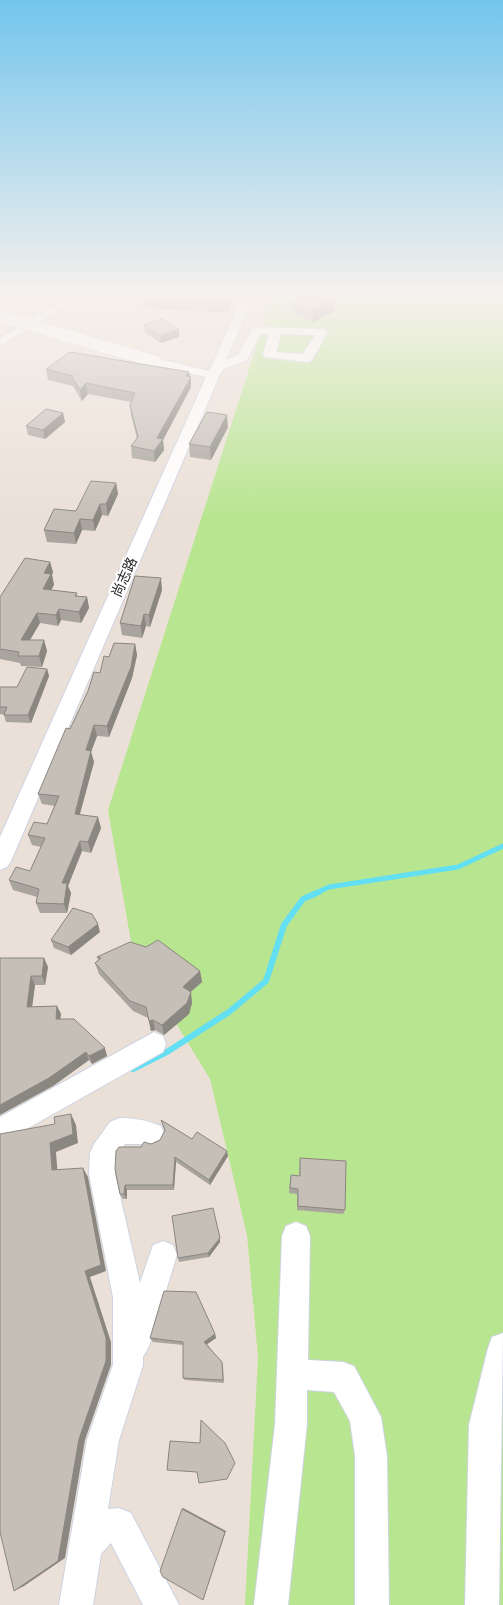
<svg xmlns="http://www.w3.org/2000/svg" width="503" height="1605" viewBox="0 0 503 1605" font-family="'Source Sans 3','Noto Sans TC',sans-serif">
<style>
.green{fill:#b8e590}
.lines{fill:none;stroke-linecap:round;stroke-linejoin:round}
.stream-far1{stroke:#63dff4;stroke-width:5}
.stream{stroke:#63dff4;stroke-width:6}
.minor-casing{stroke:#cdd3e2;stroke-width:2}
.path{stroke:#c3c3c3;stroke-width:2;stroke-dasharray:2.5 1;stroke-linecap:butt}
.minor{fill:#fff;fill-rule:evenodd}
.minor-bridge-casing{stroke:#cdd3e2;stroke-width:13;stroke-linecap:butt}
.minor-bridge{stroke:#fff;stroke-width:12}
.wall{fill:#a9a49d}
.shaded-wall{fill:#8a8680}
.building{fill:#c5bfb7;stroke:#8a8680}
.labels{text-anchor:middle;stroke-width:4.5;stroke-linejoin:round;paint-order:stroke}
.far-street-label{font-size:14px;fill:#272727;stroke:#fff}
</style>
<rect width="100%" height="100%" fill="#ebe0d7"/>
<path class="green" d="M273,294h230v1311h-258l13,-248 -11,-122 -37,-156 -77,-126 -25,-143z"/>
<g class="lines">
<path class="stream-far1" d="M316,893l13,-6 129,-20 45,-21"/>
<path class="stream" d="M133,1069l34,-17 62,-40 37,-31 18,-56 19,-26 16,-7"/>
<defs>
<g id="minor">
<path d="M73,294h12l-85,52v-8z"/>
<path d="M244,294h10l-28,66 12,-5 15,-28 69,2 6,3 -17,29 -4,1 -42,-5 -2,-2 6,-22h-8l-14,27 -25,10 -211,491 -4,6 -7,3v-33l206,-460 -54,-12 -2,-3 6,-4 53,13zM281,334l34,1 -12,19 -27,-2z"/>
<path d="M154,1032l9,4 3,8 -3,8 -163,92v-27z"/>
<path d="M119,1118c16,0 27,2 42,8l4,9 -4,9 -9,4 -11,-4h-16l-9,13 -1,17 25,109 13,-38 10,-4 10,4 4,10 -28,91 -6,11v8l-24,75 -11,69 11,-1 12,5 48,92h-36l-32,-62 -10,11 -8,51h-34l28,-165 26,-75v-68l-24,-123 1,-21 4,-9 16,-22z"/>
<path d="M296,1222l10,4 4,10 -2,124 35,2 11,4 27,51 6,39 2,149h-34v-149l-5,-35 -16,-29 -27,-2v34l-19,181h-34l21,-181 7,-188 4,-10z"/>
<path d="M503,1333l-4,272h-34l4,-180 19,-77 4,-11z"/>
</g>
</defs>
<use href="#minor" class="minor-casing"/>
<g class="path">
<path d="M491,294l12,2"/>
<path d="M320,296l8,-2"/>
<path d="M267,318l29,-13"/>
</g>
<use href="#minor" class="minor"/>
<defs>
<path id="minor-bridge" d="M0,316l156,46"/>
</defs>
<use href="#minor-bridge" class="minor-bridge-casing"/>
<use href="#minor-bridge" class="minor-bridge"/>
</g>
<g class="wall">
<path d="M234,294l-7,19 -85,-5 -1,-10z"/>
<path d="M292,302l43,9 -22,11 -21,-8z"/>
<path d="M144,325l35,12 -18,6 -16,-10z"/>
<path d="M46,369l143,3 2,15 -28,53 1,10 -9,12 -23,-4 -1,-12 6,-7 -6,-24 -1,-10 1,-3 -43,-8 -6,7 -9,-15 -25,-6z"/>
<path d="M63,413l2,9 -20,17 -17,-4 -2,-9z"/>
<path d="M228,427l-17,33 -21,-3 -1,-13z"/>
<path d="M116,483l2,11 -10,22 -6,-1 -7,16 -13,-1 -6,14 -29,-2 -3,-12 32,-19z"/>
<path d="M50,562l3,10 -1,3 2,10 -3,5 26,3v3l10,1 2,11 -8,15 -20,-3 -3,6 -18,-3 -10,17h14l3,11 -5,16 -21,-1 -1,-3 -20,-4v-62z"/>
<path d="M162,590l-12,37 -4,-1 -4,12 -20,-3 -2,-12z"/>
<path d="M135,644l2,11 -5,23 -23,59 -12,-1 -6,16 3,10 -14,52 21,14 -10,25 -9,-2 -14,35 3,7 -4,20h-27l-4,-10 1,-6 -24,-7 -4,-10 21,-9 11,-24 -9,-2 -4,-10 19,-11 8,-18 -13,-2 -4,-10 32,-65 39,-72z"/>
<path d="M47,669l2,7 -18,47 -25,-1 -2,-7 -4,-1v-27h17z"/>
<path d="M100,932l-29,23 -17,-7 -3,-8z"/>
<path d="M97,957l103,14 2,11 -12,10 2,11 -3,11 -25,21 -9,-5 -4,1 -3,-13 -15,-7 -34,-37 -4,-11 3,-3z"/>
<path d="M0,958h44l4,9 -3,18h-10l-3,22 25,-1 4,8 -1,5 47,37 -15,8 -3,-4 -36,26z"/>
<path d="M161,1120l31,19 36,17 -18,29 -34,-23 -2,28h-47v9h-4l-3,-5 21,-47 10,-3 9,-4 5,-9z"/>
<path d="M300,1158l45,52 -2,4 -46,-4v-16l-8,-1 1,-13 1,-5 8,1z"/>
<path d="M220,1242l-11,15 -30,5 -1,-4z"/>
<path d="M215,1334l1,4 -9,6 16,21 1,18 -39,-3 -2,-2v-33l-30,-3 -3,-4z"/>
</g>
<g class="shaded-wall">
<path d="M231,294h3l-7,19v-10z"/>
<path d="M336,299l-1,12 -22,11v-12z"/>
<path d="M179,329v8l-18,6v-8z"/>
<path d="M189,372l1,7 1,-2v10l-28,53 1,10 -9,12 -1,-11 3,-13 29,-62z"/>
<path d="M86,383l2,11 -6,7 -2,-11z"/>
<path d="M63,413l2,9 -20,17 -2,-9z"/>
<path d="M227,415l1,12 -17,33 -1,-13z"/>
<path d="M116,483l2,11 -10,22 -2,-12z"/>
<path d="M100,504l2,11 -7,16 -2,-11z"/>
<path d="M80,519l2,11 -6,14 -2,-11z"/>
<path d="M50,562l3,10 -1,3 2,10 -8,14 -3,-10 1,-16z"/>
<path d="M161,578l1,12 -12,37 -1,-12z"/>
<path d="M87,597l2,11 -8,15 -2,-11z"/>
<path d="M59,609l2,11 -3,6 -2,-11z"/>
<path d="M37,613l3,10 -16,27 -3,-10z"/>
<path d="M144,614l2,12 -4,12 -1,-12z"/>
<path d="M44,640l3,11 -5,16 -3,-11z"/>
<path d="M135,644l2,11 -5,23 -23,59 -2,-11z"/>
<path d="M47,669l2,7 -18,47 -3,-8z"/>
<path d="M94,725l3,11 -6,16 3,10 -17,62 -2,-10 11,-64z"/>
<path d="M98,817l3,11 -10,25 -3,-11z"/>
<path d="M80,841l2,10 -14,35 3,7 -4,20 -3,-9 -2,-21z"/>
<path d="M98,924l2,8 -29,23 -3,-8z"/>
<path d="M44,958l4,9 -3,18 -3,-9z"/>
<path d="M200,971l2,11 -17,15 -2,-10z"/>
<path d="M31,976l4,9 -4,30 -4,-8z"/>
<path d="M191,992l1,11 -3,11 -25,21 -2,-10z"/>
<path d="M57,1006l4,8 -2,14 -3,-9z"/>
<path d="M153,1020l2,10 -4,1 -2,-10z"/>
<path d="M105,1048l2,8 -15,8 -3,-8z"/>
<path d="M86,1052l3,8 -36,26 -53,29v-10z"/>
<path d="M71,1114l5,11 2,18 -22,9 2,27 -6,-9 -2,-27z"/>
<path d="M227,1151l1,5 -18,29 -1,-5z"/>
<path d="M175,1157l1,5 -2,28 -1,-5z"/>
<path d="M83,1168l5,9 18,94 -16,6 21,65v23l-26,75 -20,118 -41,28 -10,5 71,-320z"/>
<path d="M125,1185l2,5v9l-3,-5z"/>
<path d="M220,1238v4l-11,15 -1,-4z"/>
<path d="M215,1334l1,4 -10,7 -2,-3z"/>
<path d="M183,1508l43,23 -23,69 -21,-91z"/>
</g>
<g class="building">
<path d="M144,294h87l-4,9 -86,-5z"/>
<path d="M310,294h11l15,5 -23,11 -21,-8z"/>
<path d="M162,319l17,10 -18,6 -17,-10z"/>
<path d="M70,352l119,20 -3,4 5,1 -34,61 6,1 -9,12 -23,-5 7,-9 -8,-32 5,-12 -49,-10 -6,7 -8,-13 1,-1 -27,-7z"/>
<path d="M46,409l17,4 -20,17 -17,-4z"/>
<path d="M207,412l20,3 -17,32 -21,-3z"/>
<path d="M91,481l25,2 -10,21h-6l-7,16 -13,-1 -6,14 -30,-3 10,-21 22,2z"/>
<path d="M25,558l25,4 -6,11 7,1 -8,15 34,4 -2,3 12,1 -8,15 -20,-3 -3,6 -19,-2 -16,27h23l-5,16h-21l1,-4 -19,-3v-52z"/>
<path d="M135,576l26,2 -12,37 -5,-1 -3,12 -21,-3z"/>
<path d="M114,643l21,1 -4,23 -24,59 -13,-1 -8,25 5,1 -16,63 23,3 -10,25 -8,-1 -18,42h5l-3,21 -28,-1 3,-14 -30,-9 7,-13 14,4 15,-33 -17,-3 6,-13 13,2 12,-28 -21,-2 28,-66 4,1 18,-38 6,-19 6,1 4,-17 5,1z"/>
<path d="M27,667l20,2 -19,46h-24l3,-8h-7v-20h17z"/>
<path d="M73,908l19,6 6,10 -30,23 -17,-7z"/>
<path d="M158,940l42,31 -17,16 8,5 -4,11 -25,22 -9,-5 -4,1 -3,-14 -16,-6 -35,-38 6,-5 -4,-1 33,-15 16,5z"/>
<path d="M0,958h44l-2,18h-11l-4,31 30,-1 -1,13h18l31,29 -16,8 -3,-4 -37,26 -49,27z"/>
<path d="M71,1114l2,20 -23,9 2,27 31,-2 18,97 -16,6 21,67v23l-27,78 -21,122 -44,30 -14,-59v-398l55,-10 -1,-7z"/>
<path d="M161,1120l31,19 5,-7 30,19 -18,29 -34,-23 -2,28h-48l-1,9h-4l-5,-25 1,-18 3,-4h22l3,-5 7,2 9,-4 5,-10z"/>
<path d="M300,1158l46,3 -1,49 -47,-4v-17l-8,-1 1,-13 9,1z"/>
<path d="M213,1208l7,30 -12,15 -30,5 -6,-42z"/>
<path d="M164,1291l32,1 19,42 -11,8 18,20 1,18 -40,-2v-36l-33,-4z"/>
<path d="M201,1420l24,23 10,20 -8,16 -28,4 -2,-11 -30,-2 3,-29 30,2z"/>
<path d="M182,1509l43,23 -22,68 -40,-23 -3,-6z"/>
</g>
<linearGradient id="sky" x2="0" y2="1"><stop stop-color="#73c5ed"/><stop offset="0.57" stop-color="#f6f1ed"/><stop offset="1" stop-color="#f6f1ed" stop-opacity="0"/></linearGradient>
<rect width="503" height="518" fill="url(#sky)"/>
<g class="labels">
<g class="far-street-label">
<text transform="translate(124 577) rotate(-66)" y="5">尚志路</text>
</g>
</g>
</svg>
